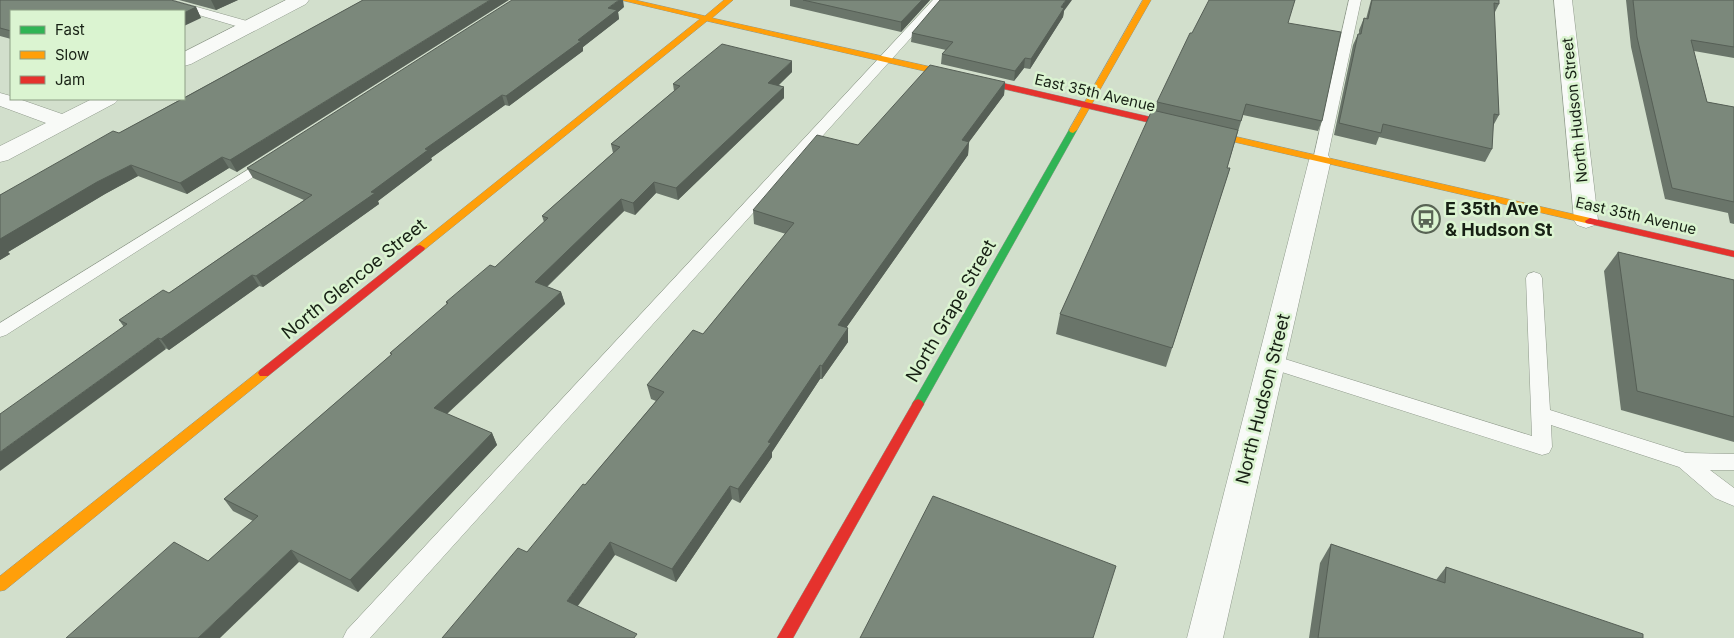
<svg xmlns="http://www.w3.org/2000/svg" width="1734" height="638" viewBox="0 0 1734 638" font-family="Inter,sans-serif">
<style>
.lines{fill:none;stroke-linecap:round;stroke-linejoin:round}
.lane-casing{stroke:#8f998b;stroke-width:1}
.street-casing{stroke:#8f998b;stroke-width:1}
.fast-casing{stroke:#8f998b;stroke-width:1}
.slow-casing{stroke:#8f998b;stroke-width:1}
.jam-casing{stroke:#8f998b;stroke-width:1}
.lane{fill:#f8faf7;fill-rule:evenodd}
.street{fill:#f8faf7;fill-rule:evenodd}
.fast{fill:#30b455;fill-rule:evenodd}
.slow{fill:#ff9f0a;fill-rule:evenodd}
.jam{fill:#e5322d;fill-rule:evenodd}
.wall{fill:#6a756a}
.shaded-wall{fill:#565f56}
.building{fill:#7b887b;stroke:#565f56}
.labels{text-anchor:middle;stroke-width:5;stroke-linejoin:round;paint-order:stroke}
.far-street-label{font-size:15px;fill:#172014;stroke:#dbf4d1}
.poi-label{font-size:18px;font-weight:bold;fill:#172014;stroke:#dbf4d1;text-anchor:start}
.street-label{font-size:18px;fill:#172014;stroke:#dbf4d1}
</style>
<rect width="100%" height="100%" fill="#d2dfcc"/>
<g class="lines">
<defs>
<g id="lane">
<path d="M153,0h19l82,23 2,3 -2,3h-8l-91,-27z"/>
<path d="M933,0h12l-575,638h-27l4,-8z"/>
<path d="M1349,0h12l-34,160 -7,4 -7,-4z"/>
<path d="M270,156l7,4 -2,3 -269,172 -6,2v-14z"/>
<path d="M1534,272l6,2 2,4 8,132 136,43 48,1v16h-24l24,18v18l-19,-8 -36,-31 -128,-42 1,22 -3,6 -7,2 -276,-88 -3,-5 3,-5 6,-2 260,81 -6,-158 2,-4z"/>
</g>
<g id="street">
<path d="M286,0h23l-3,4 -115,60 -7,2v-14z"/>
<path d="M1554,0h18l26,220 -3,5 -9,3 -9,-3 -3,-5z"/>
<path d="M0,93l11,3v3h8l43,15 30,-15h27l-4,4 -107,57 -8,2v-16l46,-23 -46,-17z"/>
<path d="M1320,153l8,2 3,5 -108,478h-36l122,-478 3,-5z"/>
</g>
<path id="fast" d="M1073,127l4,3 -155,277h-8l-2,-3 2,-3 155,-271z"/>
<g id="slow">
<path d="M621,0h14l70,16 19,-16h9l-21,18 273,61 4,3 -4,3 -278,-64 -283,229h-8l-1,-2 1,-2 284,-227z"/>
<path d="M1143,0h8l-74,130 -4,3 -3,-1 -1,-2z"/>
<path d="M1181,124l409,94 5,3 -5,3 -412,-95 -1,-2z"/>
<path d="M264,369l4,1 2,3 -2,3 -263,214 -5,1v-15l260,-206z"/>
</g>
<g id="jam">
<path d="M985,79l196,45 4,3 -4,3 -199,-46v-4z"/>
<path d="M1590,218l144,33v6l-148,-34 -1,-2z"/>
<path d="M420,245l5,3 -1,2 -156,126h-8l-2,-3 2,-3 156,-124z"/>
<path d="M918,399l4,2 2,3 -131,234h-16l137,-237z"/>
</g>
</defs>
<use href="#lane" class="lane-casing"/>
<use href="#street" class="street-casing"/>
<use href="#fast" class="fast-casing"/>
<use href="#slow" class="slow-casing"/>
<use href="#jam" class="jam-casing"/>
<use href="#lane" class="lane"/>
<use href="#street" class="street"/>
<use href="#fast" class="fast"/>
<use href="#slow" class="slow"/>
<use href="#jam" class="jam"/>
</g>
<g class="wall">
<path d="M0,0l196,7 5,11 -190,-7v28l-11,-3z"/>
<path d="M179,0h59l-22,10z"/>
<path d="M363,0l-126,172 -8,-4 -42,26 -49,-18 -33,18 -97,58 2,2 -10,6v-65l119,-62z"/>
<path d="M790,0h140l-29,32 -111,-26z"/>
<path d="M1371,0h128v4l-5,10 5,101 -6,11 -1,23 -7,13 -106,-25 -3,8 -42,-10 19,-90 5,-11h1v-4l5,-12 2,1z"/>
<path d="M1626,0h108v58l-40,-7 13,51 27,5v117l-4,-1 -2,-10 -63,-14 -34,-152z"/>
<path d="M624,7l-6,5 1,7 -36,28v4l-74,55 -4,-1 -74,53 1,2 -54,41 1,3 -116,83 -4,-1 -90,64 -45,-23 -5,-7 50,-27 135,-93 -51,-22 -6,-10z"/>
<path d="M1064,11l-1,6 -33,52 -6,-1 -10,13 -73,-17 1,-10 4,-4 -35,-8 1,-9z"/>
<path d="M1288,23l34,98 -4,10 -75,-16 -16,53h3l-64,199 -110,-33 4,-20 95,-203 2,-9z"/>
<path d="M792,72l-13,13 5,2v11l-106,102 -22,-7 -21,22 -11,-4 -77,76 14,5 4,12 -118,110 45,19 5,12 -139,147 -59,-30 -91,-1 45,-40 -20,-10 -9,-12 167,-144 -1,-2 57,-48 -1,-3 49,-35 49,-45 -2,-6 71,-63 -2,-9 63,-53 -1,-7z"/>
<path d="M1005,82l-1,13 -35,47 -1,13 -122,173h2v14l-26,37h-2l-48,73v5l-32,46 -8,-4 -56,83 -61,-27 -173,83 85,-86 58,-67 71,-84 -5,-2 -4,-14 56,-51 83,-100 -32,-10 -1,-14 105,-65z"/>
<path d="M1618,252l116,28v162l-113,-32 -17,-139z"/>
<path d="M1331,544l105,36 10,-13 197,71h-334l11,-75z"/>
</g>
<g class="shaded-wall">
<path d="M211,0h27l-22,10z"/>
<path d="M490,0h19l-272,172 -7,-12z"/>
<path d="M619,0h4l1,7 -6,5 1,7 -36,28v4l-74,55 -3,-10 72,-56 30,-32z"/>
<path d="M922,0h8l-29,32v-10z"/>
<path d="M1066,0h6l-8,11 -1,6 -33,52 1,-10 30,-52z"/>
<path d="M196,7l5,11 -17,8v-13z"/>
<path d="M1025,58l-1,10 -10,13 1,-10z"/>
<path d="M792,61v11l-23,22 -1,-11z"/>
<path d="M1005,82l-1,13 -35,47 -1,13 -129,183 -1,-13 124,-185z"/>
<path d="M784,87v11l-106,102 -2,-12z"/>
<path d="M502,95l3,10 -74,53 1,2 -54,41 1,3 -116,83 -7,-11 115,-84 54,-43z"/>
<path d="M222,157l7,11 -42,26 -7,-11z"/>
<path d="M131,165l7,11 -33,18 -97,58 2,2 -10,6v-21l97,-57z"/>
<path d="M654,182l2,11 -21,22 -2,-12z"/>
<path d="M621,199l3,12 -85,83 -4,-12z"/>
<path d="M252,275l7,11 -90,64 -8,-11z"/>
<path d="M561,292l4,12 -125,116 -6,-12z"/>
<path d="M848,328v14l-26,37v-13z"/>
<path d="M158,338l8,11 -166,122v-19z"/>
<path d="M820,365v14l-48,73v5l-32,46 -2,-14 30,-47z"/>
<path d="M492,433l5,12 -139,147 -8,-12z"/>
<path d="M730,486l2,13 -56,83 -4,-13z"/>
<path d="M610,542l5,13 -43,59 -5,-13z"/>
<path d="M291,550l8,12 -79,76h-22z"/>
</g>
<g class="building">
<path d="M0,0h171l25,7 -12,6v-2h-173v20l-11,-3z"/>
<path d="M363,0h127l-260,160 -8,-3 -42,26 -49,-18 -34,17 -97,57v-44l113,-64 6,2 63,-34h2v-1z"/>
<path d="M512,0h107l-11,8 9,2 -39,30 3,1 -75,55 -4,-1 -77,54 3,1 -57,42 4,1 -119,83 -4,-1 -91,64 -3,-1 -158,114v-38l127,-90 -8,-4 44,-30 6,3 143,-98 -65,-27z"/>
<path d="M803,0h119l-21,22z"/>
<path d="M940,0h126l-5,7 3,1 -33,51 -6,-1 -10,13 -73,-17 11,-12 -41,-9z"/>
<path d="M1209,0h86l-7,23 53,9 -19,89 -76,-17 -5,17 -84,-19 33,-69h2z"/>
<path d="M1372,0h127v4l-5,-1 5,112 -5,-1 -2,35 -109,-25 -2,9 -42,-10 19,-89h3l3,-16 4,1z"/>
<path d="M1633,0h101v47l-43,-7 16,62 27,5v95l-62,-14 -35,-151z"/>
<path d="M722,44l70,17 -24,22 16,4 -108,101 -22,-6 -21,21 -12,-4 -86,83 26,10 -127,116 58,25 -142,147 -59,-30 -93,88h-132l108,-96 34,19 50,-45 -34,-17 168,-145 -2,-1 58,-50 -2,-1 44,-37 5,2 53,-49 -6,-2 78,-69 -9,-3 69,-58 -7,-2z"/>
<path d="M930,65l75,17 -43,58 7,2 -131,183 10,3 -26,38 -2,-1 -52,77 3,1 -33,46 -8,-3 -58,83 -62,-27 -43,59 70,33 -3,4h-192l76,-90 9,4 56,-68 2,1 79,-93 -17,-7 46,-55 10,4 91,-111 -41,-13 64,-75 41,10z"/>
<path d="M1152,110l86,20 -11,38h3l-58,180 -112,-34z"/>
<path d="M1618,252l116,28v137l-97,-26z"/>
<path d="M933,496l183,70 -23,72h-233z"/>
<path d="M1331,544l114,39 1,-16 197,67v4h-325z"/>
</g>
<defs>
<symbol id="bus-ring" viewBox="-11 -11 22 22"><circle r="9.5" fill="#dbf4d1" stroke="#586354" stroke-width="1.5"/><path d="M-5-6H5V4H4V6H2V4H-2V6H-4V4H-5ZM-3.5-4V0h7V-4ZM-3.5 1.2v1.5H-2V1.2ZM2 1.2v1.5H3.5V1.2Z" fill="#586354"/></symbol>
</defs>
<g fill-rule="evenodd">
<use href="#bus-ring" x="1410" y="203" width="32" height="32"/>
</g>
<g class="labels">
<g class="far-street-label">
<text transform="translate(1095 93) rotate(13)" y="5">East 35th Avenue</text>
<text transform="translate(1575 110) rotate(-96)" y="5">North Hudson Street</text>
<text transform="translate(1636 216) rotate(13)" y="5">East 35th Avenue</text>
</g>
<g class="poi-label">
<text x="1445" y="215">E 35th Ave<tspan x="1445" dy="21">&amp; Hudson St</tspan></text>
</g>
<g class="street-label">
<text transform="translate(354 279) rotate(-39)" y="6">North Glencoe Street</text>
<text transform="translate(951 311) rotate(-60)" y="6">North Grape Street</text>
<text transform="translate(1263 399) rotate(-76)" y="6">North Hudson Street</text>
</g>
</g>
<rect x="10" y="10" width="175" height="90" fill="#dbf4d1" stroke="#8d9f85"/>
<rect x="20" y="26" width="25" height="8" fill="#30b455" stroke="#8d9f85"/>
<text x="55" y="35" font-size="15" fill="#172014">Fast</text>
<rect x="20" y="51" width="25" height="8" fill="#ff9f0a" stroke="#8d9f85"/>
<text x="55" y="60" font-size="15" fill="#172014">Slow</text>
<rect x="20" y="76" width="25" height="8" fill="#e5322d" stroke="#8d9f85"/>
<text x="55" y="85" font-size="15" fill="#172014">Jam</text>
</svg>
